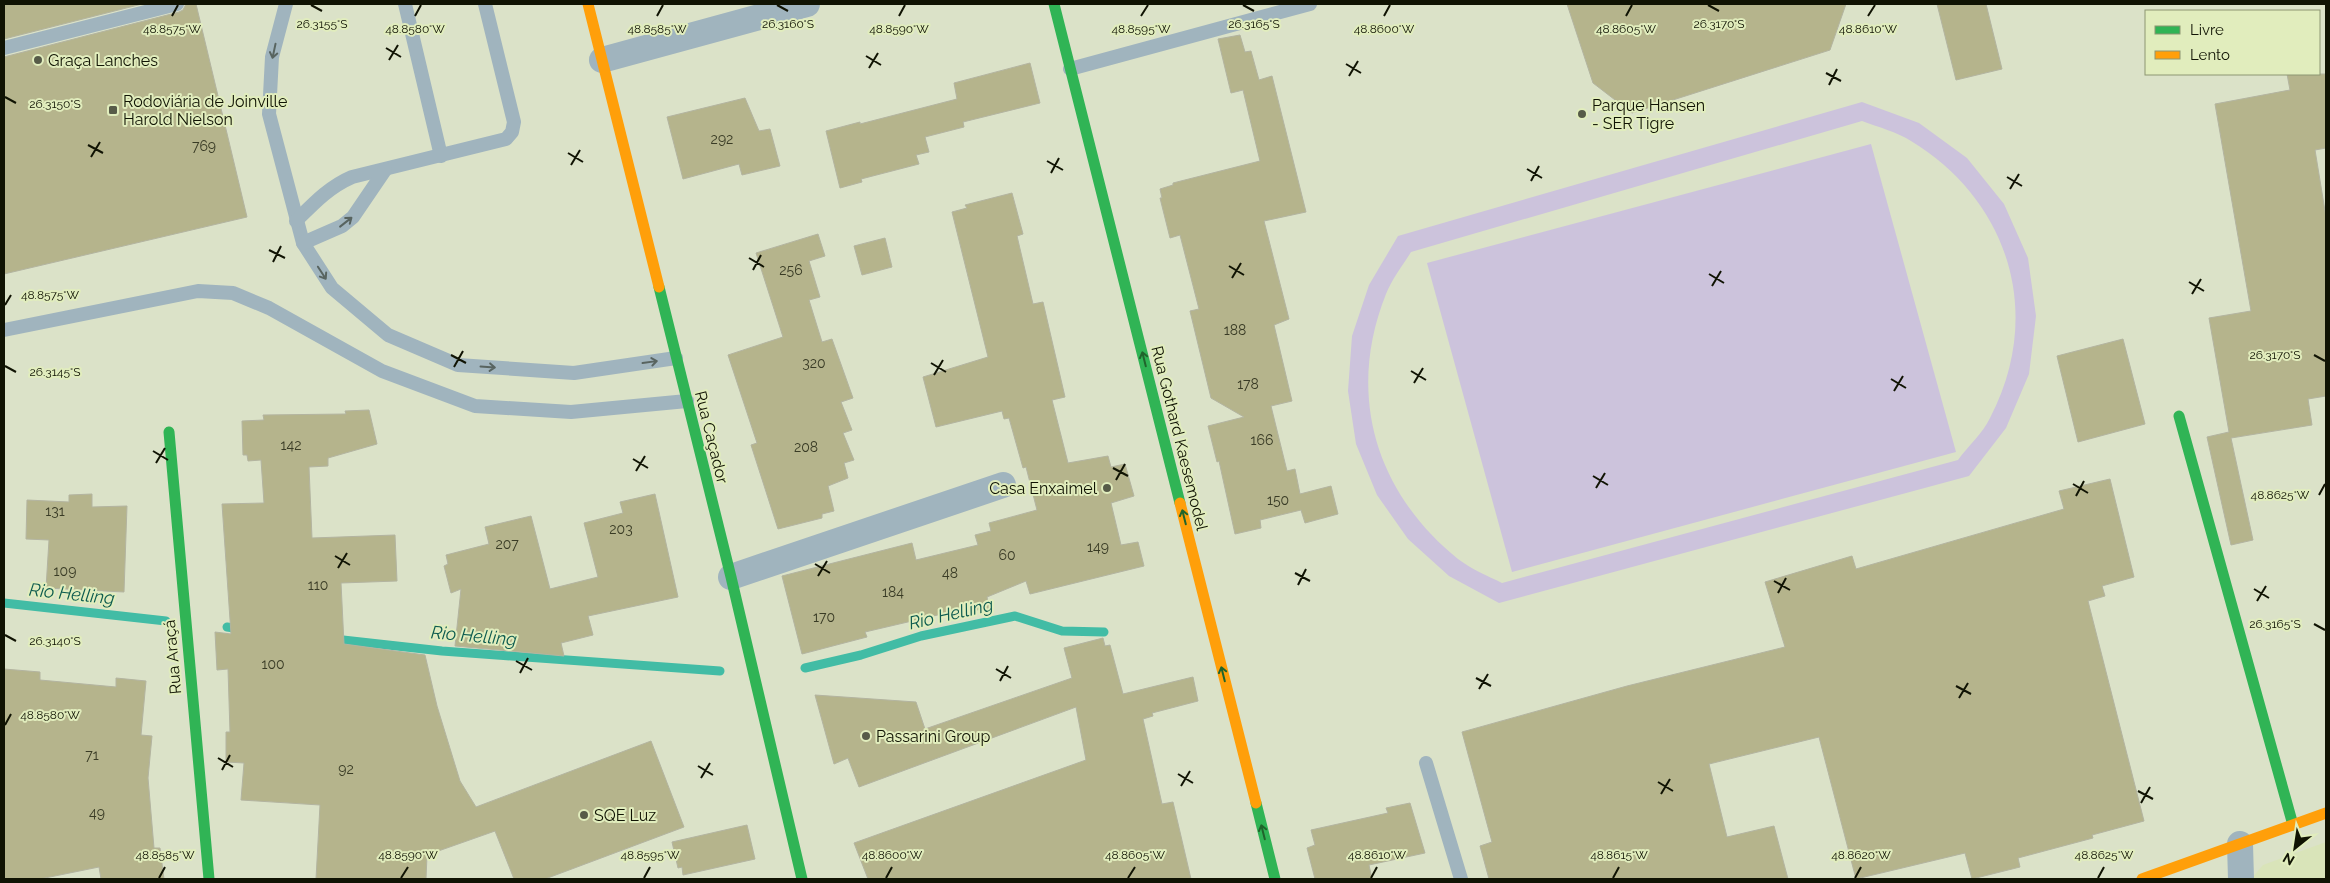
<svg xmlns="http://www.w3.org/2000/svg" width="2330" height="883" viewBox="0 0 2330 883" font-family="Raleway,sans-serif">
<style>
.built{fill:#d9e4b9}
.green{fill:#ccc3dc;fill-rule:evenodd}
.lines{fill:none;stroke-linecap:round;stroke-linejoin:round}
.stream{stroke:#42bca5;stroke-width:9}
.building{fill:#b5b48c;stroke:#b3b4a0}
.lane{stroke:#a0b4be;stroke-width:14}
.street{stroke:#a0b4be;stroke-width:26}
.fast{stroke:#30b455;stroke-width:11}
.slow{stroke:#ff9f0a;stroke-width:11}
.oneway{stroke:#586460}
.oneway2{stroke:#20642c}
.ticks{fill:none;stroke:#101303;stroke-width:2}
.poi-dot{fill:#575b48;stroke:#e1edbd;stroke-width:2}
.labels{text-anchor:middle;stroke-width:4;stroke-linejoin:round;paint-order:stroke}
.number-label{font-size:14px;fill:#393b25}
.poi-label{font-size:16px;fill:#101303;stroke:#e1edbd;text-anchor:start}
.street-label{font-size:16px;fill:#101303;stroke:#e1edbd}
.water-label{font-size:18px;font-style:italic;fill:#0d5b4f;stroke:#e1edbd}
.ticks-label{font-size:12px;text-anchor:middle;fill:#101303;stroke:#e1edbd;stroke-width:4;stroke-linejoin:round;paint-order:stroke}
</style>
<rect width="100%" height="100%" fill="#dbe2c8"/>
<path class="built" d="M2326,842v37h-75l12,-14z"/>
<g class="green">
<path d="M1862,102l57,21 48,35 37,46 24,54 8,58 -7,58 -23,54 -37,48 -470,127 -50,-27 -41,-37 -31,-44 -21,-51 -8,-53 4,-55 17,-51 29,-49zM1862,121c16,6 35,11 49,20 99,60 133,174 79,277 -7,15 -22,28 -32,42l-456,123c-14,-7 -31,-14 -44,-24 -83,-67 -112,-165 -72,-265 6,-15 17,-29 25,-42z"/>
<path d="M1871,144l85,308 -444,120 -85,-309z"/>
</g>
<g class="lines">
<g class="stream">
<path d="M4,603l162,18"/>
<path d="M227,627l14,2"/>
<path d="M334,639l108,12 278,20"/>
<path d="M805,668l56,-13 60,-19 94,-20 47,15 42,1"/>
</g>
</g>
<g class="building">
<path d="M4,4h138l-138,35z"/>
<path d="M186,4h10l51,213 -243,57v-217l175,-45 4,-2z"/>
<path d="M1567,4h279l-16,46 -198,63 -39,-30z"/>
<path d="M1937,4h49l16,65 -46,11z"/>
<path d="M1240,35l5,17 6,-1 8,29 13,-4 34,136 -42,9 25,98 -15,6 18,76 -21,5 16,65 8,-2 5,25 31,-8 7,28 -33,9 -4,-13 -41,10 1,8 -26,6 -16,-73 -2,1 -9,-36 36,-9 -33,-19 -21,-87 9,-2 -19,-74 -10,3 -10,-40h2l-2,-9 13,-4v-2l87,-22 -17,-71 -12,3 -13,-54z"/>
<path d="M1030,63l10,40 -77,19 1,5 -39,10 4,15 -13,3 3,9 -58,15 1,3 -22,6 -14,-57 34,-9v2l97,-25 -3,-16z"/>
<path d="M2287,74h39v74l-11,2 11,67v179l-18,3 4,26 -81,13 22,102 -22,5 -24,-108 22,-5 -20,-114 42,-7 -36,-207 75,-14z"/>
<path d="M745,98l14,33 11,-2 10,37 -38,9 -3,-11 -56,15 -16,-62z"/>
<path d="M1012,193l11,41 -6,2 16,68 10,-2 22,95 -13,3 16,63 40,-7 3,11 14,-3 9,32 -23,7 10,42 17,-3 6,24 -114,28 -4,-13 -39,16 2,11 -42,7 -5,-1 -77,18 2,5 -65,17 -20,-78 130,-33 4,17 62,-15 -3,-10 16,-4 -2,-8 48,-13 -11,-43 -3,1 -14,-50 -5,1 -2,-8 -66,16 -13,-50 65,-20 -36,-145 15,-4 -2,-3z"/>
<path d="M818,234l7,22 -16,5 11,36 -11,3 13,42 10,-3 21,59 -12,4 11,28 -9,3 11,27 -10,3 4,15 -20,8 6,25 -12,3v4l-44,11 -27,-84 6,-2 -29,-88 55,-18 -27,-84z"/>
<path d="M885,238l7,29 -30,8 -8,-29z"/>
<path d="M2123,339l22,85 -67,18 -21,-86z"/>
<path d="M369,410l8,34 -49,14v8l-19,1 3,71 83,-3 2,46 -56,2 3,61 81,11 12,51 23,75 16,26 175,-66 33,86 -139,52h-31l-19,-48 -68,24 -1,24h-110l4,-74 -79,-5 3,-37 -18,-1v-30h4l-2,-63 -11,1 -2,-38 16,2 -9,-130 42,-1 -3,-43 -13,1 -1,-6h-4l-1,-34 22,-1 -1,-5 83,-1 -1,-3z"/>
<path d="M2110,479l24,98 -32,9 3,10 -17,5 56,220 -52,14 1,3 -75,20 2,9 -48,12 -7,-26 -109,26 -37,-142 -110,27 18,73 47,-11 14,53h-299l-9,-33 12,-4 -30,-110 165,-46 158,-39 -20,-65 87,-26 4,13 208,-60 -5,-18z"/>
<path d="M92,494v13l35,-1 -3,86 -78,-4 3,-48 -23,-1 1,-39 42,2v-7z"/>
<path d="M655,494l23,103 -90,19 5,19 -32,8 3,13 -109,-10 6,-57 -10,4 -7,-27 4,-2 -2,-9 43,-11 -4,-17 46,-11 19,73 48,-12 -14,-54 39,-10 -3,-11z"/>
<path d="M1103,638l2,8 5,-1 13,49 70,-17 5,24 -46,12 1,3 -10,3 19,85 11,-2 18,77h-323l-14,-36 232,-83 -10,-53 -217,80 -11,-29 -14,6 -19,-69 101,7 9,27 147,-51 -8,-30z"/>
<path d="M4,669l36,3v8l76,7v-9l30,3 -5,54 11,1 -4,42 6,70h6l4,31h-63l-2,-12 -59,12h-36z"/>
<path d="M1410,803l15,50 -56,12 3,14h-57l-8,-31 8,-3 -4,-15 77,-17 -2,-5z"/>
<path d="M747,825l8,34 -72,16 -1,-8 -4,1 -6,-26z"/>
</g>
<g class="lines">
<g class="lane">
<path d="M286,4l-14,53 -3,57 34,129 29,45 56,47 70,30 116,8 102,-15"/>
<path d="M405,4l36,152"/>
<path d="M4,48l173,-44"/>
<path d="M1070,69l240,-65"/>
<path d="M296,221c18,-18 33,-34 56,-44l154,-38 6,-7 2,-10 -29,-118"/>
<path d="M303,243l39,-17 11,-9 32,-47"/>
<path d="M4,330l194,-39 35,2 36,15 113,63 93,35 96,6 116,-11"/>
<path d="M1426,763l35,116"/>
</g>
<g class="street">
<path d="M602,60l205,-56"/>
<path d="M731,577l272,-92"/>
<path d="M2240,844l1,35"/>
</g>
<g class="fast">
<path d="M1054,4l126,499"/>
<path d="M659,287l72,290 71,302"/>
<path d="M2179,416l114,409"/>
<path d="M169,432l40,447"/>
<path d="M1256,803l19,76"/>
</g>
<g class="slow">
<path d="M588,4l71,283"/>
<path d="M1180,503l76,300"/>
<path d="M2142,879l184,-66"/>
</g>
</g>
<defs><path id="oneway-shaft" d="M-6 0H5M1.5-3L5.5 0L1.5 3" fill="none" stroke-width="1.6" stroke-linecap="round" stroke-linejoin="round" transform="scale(1.25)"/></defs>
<g class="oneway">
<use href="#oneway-shaft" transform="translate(274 51) rotate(102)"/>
<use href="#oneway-shaft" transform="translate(346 222) rotate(-38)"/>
<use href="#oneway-shaft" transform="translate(322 273) rotate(57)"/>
<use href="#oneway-shaft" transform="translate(650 362) rotate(-8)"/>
<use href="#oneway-shaft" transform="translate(488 367) rotate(4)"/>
</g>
<g class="oneway2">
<use href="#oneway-shaft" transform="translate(1144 359) rotate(-104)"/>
<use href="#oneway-shaft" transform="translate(1184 517) rotate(-104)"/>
<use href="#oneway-shaft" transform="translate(1223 674) rotate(-104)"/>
<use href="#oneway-shaft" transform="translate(1263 832) rotate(-104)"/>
</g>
<path class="ticks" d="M311,5l11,6M777,5l11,6M1243,5l11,6M1708,5l11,6M172,16l6,-11M415,16l6,-11M657,16l6,-11M899,16l6,-11M1141,16l7,-11M1384,16l6,-11M1626,16l6,-11M1868,16l7,-11M386,48l15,9M866,56l15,9M389,60l9,-15M1346,64l15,9M869,68l9,-15M1826,73l15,8M1349,76l9,-15M1829,85l8,-16M5,97l11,6M88,145l15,8M568,153l15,9M91,157l9,-15M1047,161l16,9M571,165l9,-15M1527,169l15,9M1051,173l8,-15M2007,177l15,9M1531,181l8,-15M2010,189l9,-15M269,250l16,8M749,258l15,9M273,262l8,-16M1229,266l15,9M753,270l8,-15M1709,274l15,9M1232,278l9,-15M2189,282l15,9M1712,286l9,-15M2192,294l9,-15M5,305l6,-10M451,355l15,8M2314,355l11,6M931,363l15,9M5,366l11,6M454,367l9,-16M1411,371l15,9M934,375l9,-15M1891,379l15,9M1414,383l9,-15M1894,391l9,-15M153,451l15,9M633,459l15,9M156,463l9,-15M1113,468l15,8M636,471l9,-15M1593,476l15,9M1116,480l9,-16M2073,484l15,9M1596,488l9,-15M2319,495l6,-11M2076,496l8,-15M335,556l15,9M815,564l15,9M338,568l9,-15M1295,573l15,8M818,576l9,-15M1774,581l16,9M1298,585l8,-16M2254,589l15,9M1778,593l8,-15M2257,601l9,-15M2314,624l11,6M5,635l11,6M516,661l16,9M996,669l15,9M520,673l8,-15M1476,678l15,8M1000,681l8,-15M1956,686l15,8M1479,689l9,-15M1959,698l9,-15M5,725l6,-11M218,758l15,9M698,766l15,9M222,770l8,-15M1178,774l15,9M701,778l9,-15M1658,782l15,9M1181,786l9,-15M2138,791l15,8M1661,794l9,-15M2141,803l9,-16M159,878l6,-11M401,878l7,-11M644,878l6,-11M886,878l6,-11M1128,878l7,-11M1371,878l6,-11M1613,878l6,-11M1855,878l6,-11M2098,878l6,-11"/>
<g class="poi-dot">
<circle cx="38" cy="60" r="5"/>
<rect x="108" y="105" width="10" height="10" rx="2.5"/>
<circle cx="1582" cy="114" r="5"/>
<circle cx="1107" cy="488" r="5"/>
<circle cx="866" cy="736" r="5"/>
<circle cx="584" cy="815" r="5"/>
</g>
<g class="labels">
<g class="number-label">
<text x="722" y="144">292</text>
<text x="204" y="151">769</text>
<text x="791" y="275">256</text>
<text x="1235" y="335">188</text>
<text x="814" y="368">320</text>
<text x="1248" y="389">178</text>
<text x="1262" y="445">166</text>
<text x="291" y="450">142</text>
<text x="806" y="452">208</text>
<text x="1278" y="505">150</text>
<text x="55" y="516">131</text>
<text x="621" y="534">203</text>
<text x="507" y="549">207</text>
<text x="1098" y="552">149</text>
<text x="1007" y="560">60</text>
<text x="65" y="576">109</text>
<text x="950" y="578">48</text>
<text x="318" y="590">110</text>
<text x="893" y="597">184</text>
<text x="824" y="622">170</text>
<text x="273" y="669">100</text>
<text x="92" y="760">71</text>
<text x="346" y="774">92</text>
<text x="97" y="818">49</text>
</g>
<g class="poi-label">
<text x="48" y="66">Graça Lanches</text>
<text x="123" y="107">Rodoviária de Joinville<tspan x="123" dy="18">Harold Nielson</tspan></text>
<text x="1592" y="111">Parque Hansen<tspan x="1592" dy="18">- SER Tigre</tspan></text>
<text x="1097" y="494" text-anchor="end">Casa Enxaimel</text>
<text x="876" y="742">Passarini Group</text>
<text x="594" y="821">SQE Luz</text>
</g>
<g class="street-label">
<text transform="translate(712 437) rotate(76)" y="6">Rua Caçador</text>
<text transform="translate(1180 438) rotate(76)" y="6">Rua Gothard Kaesemodel</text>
<text transform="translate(172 657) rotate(-95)" y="6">Rua Araçá</text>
</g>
<g class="water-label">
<text transform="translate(72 594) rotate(6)" y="6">Rio Helling</text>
<text transform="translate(951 614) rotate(-13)" y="6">Rio Helling</text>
<text transform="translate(474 636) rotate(5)" y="6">Rio Helling</text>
</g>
</g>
<g class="ticks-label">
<text x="322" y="28">26.3155°S</text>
<text x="788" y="28">26.3160°S</text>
<text x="1254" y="28">26.3165°S</text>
<text x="1719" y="28">26.3170°S</text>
<text x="172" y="33">48.8575°W</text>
<text x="415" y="33">48.8580°W</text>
<text x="657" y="33">48.8585°W</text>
<text x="899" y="33">48.8590°W</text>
<text x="1141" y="33">48.8595°W</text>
<text x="1384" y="33">48.8600°W</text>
<text x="1626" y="33">48.8605°W</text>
<text x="1868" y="33">48.8610°W</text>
<text x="55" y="108">26.3150°S</text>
<text x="50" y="299">48.8575°W</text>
<text x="2275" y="359">26.3170°S</text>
<text x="55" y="376">26.3145°S</text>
<text x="2280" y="499">48.8625°W</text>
<text x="2275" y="628">26.3165°S</text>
<text x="55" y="645">26.3140°S</text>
<text x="50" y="719">48.8580°W</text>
<text x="165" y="859">48.8585°W</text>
<text x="408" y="859">48.8590°W</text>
<text x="650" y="859">48.8595°W</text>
<text x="892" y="859">48.8600°W</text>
<text x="1135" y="859">48.8605°W</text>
<text x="1377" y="859">48.8610°W</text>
<text x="1619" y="859">48.8615°W</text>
<text x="1861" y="859">48.8620°W</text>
<text x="2104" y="859">48.8625°W</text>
</g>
<rect width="2330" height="883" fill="none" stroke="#101303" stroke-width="10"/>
<rect x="2145" y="10" width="175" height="65" fill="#e1edbd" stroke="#8d9673"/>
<rect x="2155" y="26" width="25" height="8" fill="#30b455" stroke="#8d9673"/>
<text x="2190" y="35" font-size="15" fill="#101303">Livre</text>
<rect x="2155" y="51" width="25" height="8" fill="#ff9f0a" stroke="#8d9673"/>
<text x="2190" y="60" font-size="15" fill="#101303">Lento</text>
<g transform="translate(2295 848) rotate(210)" stroke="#e1edbd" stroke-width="4" paint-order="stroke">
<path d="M0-4L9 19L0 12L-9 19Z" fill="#101303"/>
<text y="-8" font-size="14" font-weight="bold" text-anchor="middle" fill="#101303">N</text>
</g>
</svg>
